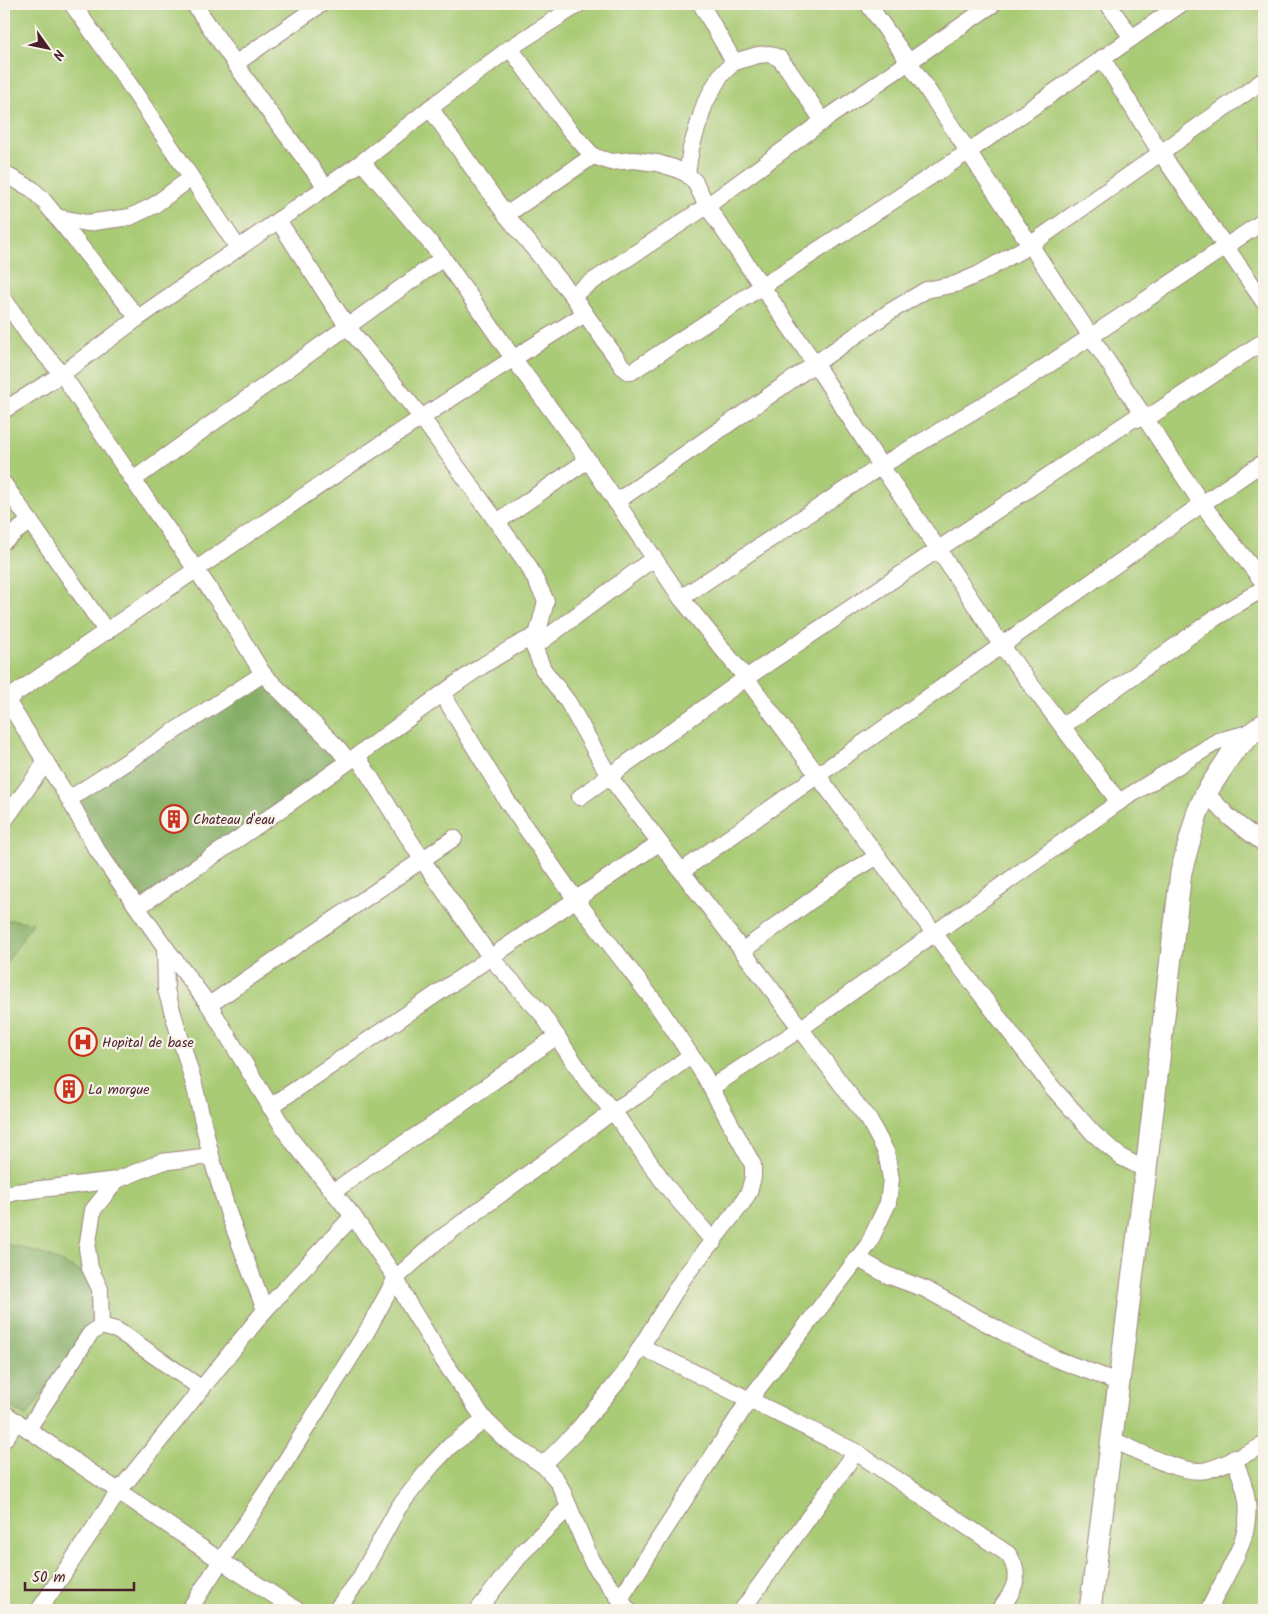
<svg xmlns="http://www.w3.org/2000/svg" width="1268" height="1614" viewBox="0 0 1268 1614" font-family="Kalam,sans-serif">
<style>
.green{fill:#a9cb74;stroke:#7a7550}
.forest{fill:#86af66;stroke:#686748}
.lines{fill:none;stroke-linecap:round;stroke-linejoin:round}
.minor-casing{stroke:#9e847e;stroke-width:18}
.tertiary-casing{stroke:#9e847e;stroke-width:23}
.minor{stroke:#fff;stroke-width:16}
.tertiary{stroke:#fff;stroke-width:21}
.labels{text-anchor:middle;stroke-width:4.5;stroke-linejoin:round;paint-order:stroke}
.poi-label{font-size:14px;fill:#4a1f2b;stroke:#f7f3e8;text-anchor:start}
</style>
<rect width="100%" height="100%" fill="#f7f3e8"/>
<filter id="ink" filterUnits="userSpaceOnUse"><feTurbulence type="fractalNoise" baseFrequency=".02" numOctaves="2"/><feDisplacementMap in="SourceGraphic" scale="10" xChannelSelector="R" yChannelSelector="G"/><feConvolveMatrix kernelMatrix="1 2 1 2 8 2 1 2 1" color-interpolation-filters="sRGB"/></filter>
<filter id="wash" filterUnits="userSpaceOnUse"><feTurbulence type="fractalNoise" baseFrequency=".0096" numOctaves="4" result="noise"/><feDisplacementMap in="SourceGraphic" scale="20" xChannelSelector="R" yChannelSelector="G"/><feGaussianBlur stdDeviation="1.12" result="paint"/><feColorMatrix in="noise" values="0 0 0 0 0 0 0 0 0 0 0 0 0 0 0 0 0 1.4 0 .05"/><feComposite in="paint" operator="in"/></filter>
<g filter="url(#wash)">
<rect width="100%" height="100%" fill="#f2e8d1"/>
<rect class="green" x="4" y="4" width="1260" height="1606"/>
<g class="forest">
<path d="M262,680l79,80 -202,141 -65,-100z"/>
<path d="M12,920l21,3 -29,43v-45z"/>
<path d="M4,1244l19,4 25,8 33,16 14,14 -1,27 -4,13 -64,91 -22,-15z"/>
</g>
</g>
<g filter="url(#ink)">
<g class="lines">
<defs>
<g id="minor">
<path d="M72,4l51,71 115,173"/>
<path d="M194,4l70,101 62,82"/>
<path d="M701,4l33,58"/>
<path d="M868,4l41,58 293,442 62,79"/>
<path d="M1108,4l24,34"/>
<path d="M510,48l57,79 26,29 18,6 23,-2 23,3 17,5 13,6 8,8 12,24 108,158 66,102 57,83 64,97 117,156"/>
<path d="M1102,58l58,94 104,150"/>
<path d="M235,64l86,-60"/>
<path d="M430,108l76,107 66,80 50,71 5,5 4,1 337,-220 213,-148"/>
<path d="M362,162l81,96 70,100 75,102 93,138 65,80 188,255 118,154 42,47 27,23 25,13"/>
<path d="M4,174l28,15 11,11 95,118"/>
<path d="M687,174l4,-26 14,-45 15,-27 14,-14 24,-7 11,-1 10,4 9,11 35,52"/>
<path d="M506,215l87,-59"/>
<path d="M56,217l31,6 43,-6 23,-11 38,-28"/>
<path d="M278,220l69,106 75,92 106,147 18,36 -12,46 9,22 25,33 41,74 167,219 71,97 22,28 17,32 5,27 -3,24 -20,42 -119,155 -129,199"/>
<path d="M572,295l135,-89 116,-85 170,-117"/>
<path d="M4,299l25,37 33,38 71,106 92,131 38,63 -194,125"/>
<path d="M4,410l58,-36 76,-56 224,-156 68,-54 80,-60 69,-44"/>
<path d="M133,480l310,-222"/>
<path d="M4,484l103,148"/>
<path d="M616,502l275,-191 35,-21 30,-6 23,-10 51,-29 234,-165"/>
<path d="M497,522l91,-62"/>
<path d="M4,541l26,-20"/>
<path d="M681,598l200,-132 143,-85 240,-160"/>
<path d="M534,647l120,-89"/>
<path d="M263,674l74,73 11,14"/>
<path d="M443,695l64,106 69,99 81,105 47,70 49,90v12l-4,15 -8,13 -57,72 -60,97 -49,59 -32,32"/>
<path d="M4,696l65,103 26,48 70,100 44,58 80,132 64,79 43,62 12,25 35,57 42,60 22,21 36,24 13,14 6,11 30,72 36,48"/>
<path d="M6,700c192,-131 381,-265 579,-386"/>
<path d="M1063,726l152,-108 49,-30"/>
<path d="M357,756l66,105 68,97 51,56 46,69 25,28 54,76 47,55"/>
<path d="M1206,793l24,25 34,26"/>
<path d="M580,797l166,-119 375,-251 12,-8h13l118,-78"/>
<path d="M4,821l42,-59"/>
<path d="M682,871l520,-367 62,-42"/>
<path d="M138,907c80,-54 160,-109 238,-165 51,-36 105,-81 161,-107"/>
<path d="M165,947l1,43 28,94 17,72 18,59 36,95"/>
<path d="M742,951l101,-74 35,-21"/>
<path d="M209,1005l245,-167"/>
<path d="M712,1087l88,-58 319,-227 99,-61 35,-9"/>
<path d="M270,1107l389,-264"/>
<path d="M333,1192l45,-32 50,-32 129,-92"/>
<path d="M4,1196l12,-4 101,-12 44,-18 50,-6"/>
<path d="M857,1258l30,17 38,14 78,43 53,27 62,23"/>
<path d="M101,1326l-1,-37 -10,-21 -3,-20 6,-38 24,-30"/>
<path d="M642,1347l214,105 152,102c15,21 6,38 -9,56"/>
<path d="M4,1413l217,148 76,49"/>
<path d="M28,1429l62,-95 11,-8 15,4 10,6 76,53"/>
<path d="M1111,1439c23,10 71,37 96,31 16,-4 41,-17 57,-25"/>
<path d="M4,1440l13,-19"/>
<path d="M39,1610l80,-119 146,-181 88,-94"/>
<path d="M189,1610l88,-135 90,-144 29,-53 40,-36 177,-131 24,-15 53,-40"/>
<path d="M336,1610l23,-30 39,-72 34,-43 18,-19 35,-26"/>
<path d="M478,1610l44,-57 47,-46"/>
<path d="M742,1610l114,-158"/>
<path d="M1209,1610c16,-37 46,-72 37,-115 -2,-12 -8,-25 -12,-37"/>
</g>
<path id="tertiary" d="M1090,1610l56,-440 35,-298 16,-58 9,-21 26,-40 21,-21 11,-8"/>
</defs>
<use href="#minor" class="minor-casing"/>
<use href="#tertiary" class="tertiary-casing"/>
<use href="#minor" class="minor"/>
<use href="#tertiary" class="tertiary"/>
</g>
</g>
<defs>
<symbol id="building-ring" viewBox="-11 -11 22 22"><circle r="9.5" fill="#f7f3e8" stroke="#c8321e" stroke-width="1.5"/><path d="M-4-6H4V6H1V3H-1V6H-4ZM-2.5-4.3h1.7v1.8h-1.7ZM.8-4.3h1.7v1.8H.8ZM-2.5-1h1.7V.8h-1.7ZM.8-1h1.7V.8H.8Z" fill="#c8321e"/></symbol>
<symbol id="hospital-ring" viewBox="-11 -11 22 22"><circle r="9.5" fill="#f7f3e8" stroke="#c8321e" stroke-width="1.5"/><path d="M-5-5h3v3.5h4V-5h3V5h-3V1.5h-4V5h-3Z" fill="#c8321e"/></symbol>
</defs>
<g fill-rule="evenodd">
<use href="#building-ring" x="158" y="803" width="32" height="32"/>
<use href="#hospital-ring" x="67" y="1026" width="32" height="32"/>
<use href="#building-ring" x="53" y="1073" width="32" height="32"/>
</g>
<g class="labels">
<g class="poi-label">
<text x="193" y="824">Chateau d'eau</text>
<text x="102" y="1047">Hopital de base</text>
<text x="88" y="1094">La morgue</text>
</g>
</g>
<rect width="1268" height="1614" fill="none" stroke="#f7f3e8" stroke-width="20"/>
<g transform="translate(48 48) rotate(123)" stroke="#f7f3e8" stroke-width="4" paint-order="stroke">
<path d="M0-4L9 19L0 12L-9 19Z" fill="#4a1f2b"/>
<text y="-8" font-size="14" font-weight="bold" text-anchor="middle" fill="#4a1f2b">N</text>
</g>
<path d="M25 1582v8h109v-8" fill="none" stroke="#4a1f2b" stroke-width="2.5"/>
<text x="32" y="1582" font-size="15" fill="#4a1f2b" stroke="#f7f3e8" stroke-width="4" paint-order="stroke">50 m</text>
</svg>
